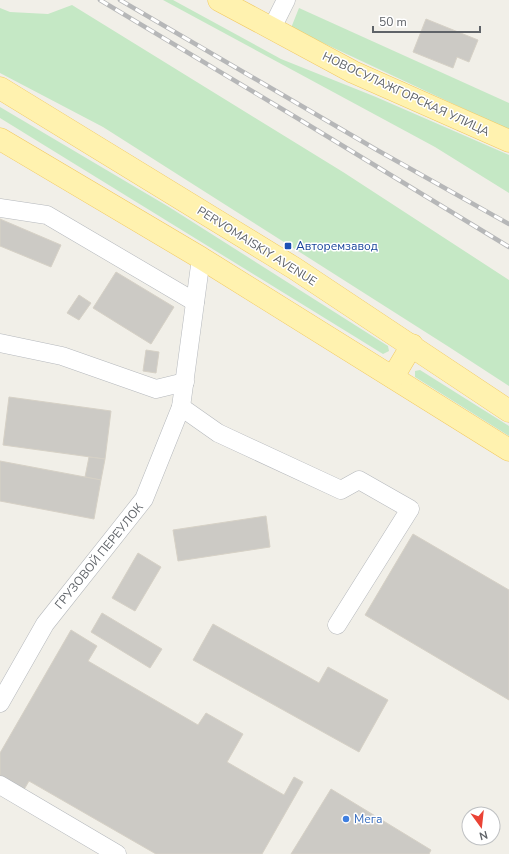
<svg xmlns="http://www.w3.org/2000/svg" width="509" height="854" viewBox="0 0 509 854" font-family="'Nunito Sans',sans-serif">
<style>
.green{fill:#c5e8c5}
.building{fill:#cccac5;stroke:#d6d1c6}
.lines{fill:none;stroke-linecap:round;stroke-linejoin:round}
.minor-casing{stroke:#b5b8bc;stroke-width:19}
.major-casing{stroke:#f2c960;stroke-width:23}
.minor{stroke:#fff;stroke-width:18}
.major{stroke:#fff2af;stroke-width:22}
.rail-casing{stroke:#b6b7b8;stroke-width:4.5}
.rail{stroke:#fff;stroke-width:3;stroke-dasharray:9;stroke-linecap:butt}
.transit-dot{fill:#1a4fb4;stroke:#fff;stroke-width:1.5}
.shop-dot{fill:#3f7fe0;stroke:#fff;stroke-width:1.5}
.labels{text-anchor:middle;stroke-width:3;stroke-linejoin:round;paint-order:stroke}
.street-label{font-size:12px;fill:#5f6368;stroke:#fff}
.transit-label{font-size:12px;fill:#164399;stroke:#fff;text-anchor:start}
.shop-label{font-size:12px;fill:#366cbe;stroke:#fff;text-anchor:start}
</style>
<rect width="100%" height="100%" fill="#f1efe8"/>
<g class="green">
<path d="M163,0h10l108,59 95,38 133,58v38l-74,-46z"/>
<path d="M72,5l271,167 166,108v106l-60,-39 -346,-220 -103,-54v-65l10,4 38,2z"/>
<path d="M299,8l210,95v27l-218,-102z"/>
<path d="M0,107l169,100 219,139 1,5 -6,3 -383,-236z"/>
<path d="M420,370l89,56v10l-94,-59v-6z"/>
</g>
<g class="building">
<path d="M426,19l52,21 -9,22 -12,-5 -4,11 -40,-16z"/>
<path d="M0,219l61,26 -10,22 -51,-21z"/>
<path d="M116,272l58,35 -23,37 -58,-36z"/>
<path d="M79,295l12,8 -12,17 -12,-7z"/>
<path d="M146,350l13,2 -3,21 -13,-2z"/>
<path d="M9,397l102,14 -6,48 -102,-14z"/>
<path d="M89,457l16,2 -4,21 -16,-3z"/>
<path d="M0,461l101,19 -7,39 -94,-18z"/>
<path d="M266,516l4,31 -92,14 -5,-31z"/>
<path d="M413,534l96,56v110l-144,-85z"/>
<path d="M138,553l23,14 -26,44 -23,-13z"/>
<path d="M102,613l60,36 -12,19 -59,-36z"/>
<path d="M213,624l106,59 9,-16 60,33 -29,52 -166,-92z"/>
<path d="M71,630l26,16 -9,15 110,64 8,-12 37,21 -16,28 57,33 10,-18 9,5 -41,72h-106l-127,-73 -7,12 -22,-12v-28z"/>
<path d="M331,789l100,61 -2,4h-138z"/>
</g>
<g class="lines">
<defs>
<g id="minor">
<path d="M272,28l14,-28"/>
<path d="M0,208l47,7 148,87"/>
<path d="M0,343l62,13 94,33 29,-7"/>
<path d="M181,407l37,26 123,57 18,-10 51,29 -73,116"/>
<path d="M0,703l45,-79 99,-125 37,-92 20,-149"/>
<path d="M0,785l117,69"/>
</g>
<g id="major">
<path d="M219,0l134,72 156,69"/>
<path d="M0,88l294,180 215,143"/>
<path d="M0,139l201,119 308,192"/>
<path d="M393,377l19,-32"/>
</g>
</defs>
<use href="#minor" class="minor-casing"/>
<use href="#major" class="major-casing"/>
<use href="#minor" class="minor"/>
<use href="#major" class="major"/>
<defs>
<g id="rail">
<path d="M100,0l202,121 207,126"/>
<path d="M120,0l257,150 132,74"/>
</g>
</defs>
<use href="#rail" class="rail-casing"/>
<use href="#rail" class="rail"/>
</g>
<rect class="transit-dot" x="284" y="242" width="8" height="8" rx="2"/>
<circle class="shop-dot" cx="346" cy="819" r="4"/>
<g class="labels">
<g class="street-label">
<text transform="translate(406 94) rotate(25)" y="4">НОВОСУЛАЖГОРСКАЯ УЛИЦА</text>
<text transform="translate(257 246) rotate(32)" y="4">PERVOMAISKIY AVENUE</text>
<text transform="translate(99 556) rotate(-51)" y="4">ГРУЗОВОЙ ПЕРЕУЛОК</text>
</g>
<g class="transit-label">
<text x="296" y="250">Авторемзавод</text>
</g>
<g class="shop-label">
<text x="354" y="823">Мега</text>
</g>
</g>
<g transform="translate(481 826) rotate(165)"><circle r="19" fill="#ffffff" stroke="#bfc1c3"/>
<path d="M0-3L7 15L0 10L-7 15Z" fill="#ea4335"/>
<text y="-6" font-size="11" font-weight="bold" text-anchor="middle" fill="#5f6368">N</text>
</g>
<path d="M373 26v6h107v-6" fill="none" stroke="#5f6368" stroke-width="2"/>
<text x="379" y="26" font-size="12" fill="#5f6368" stroke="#ffffff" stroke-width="3" paint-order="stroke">50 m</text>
</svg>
